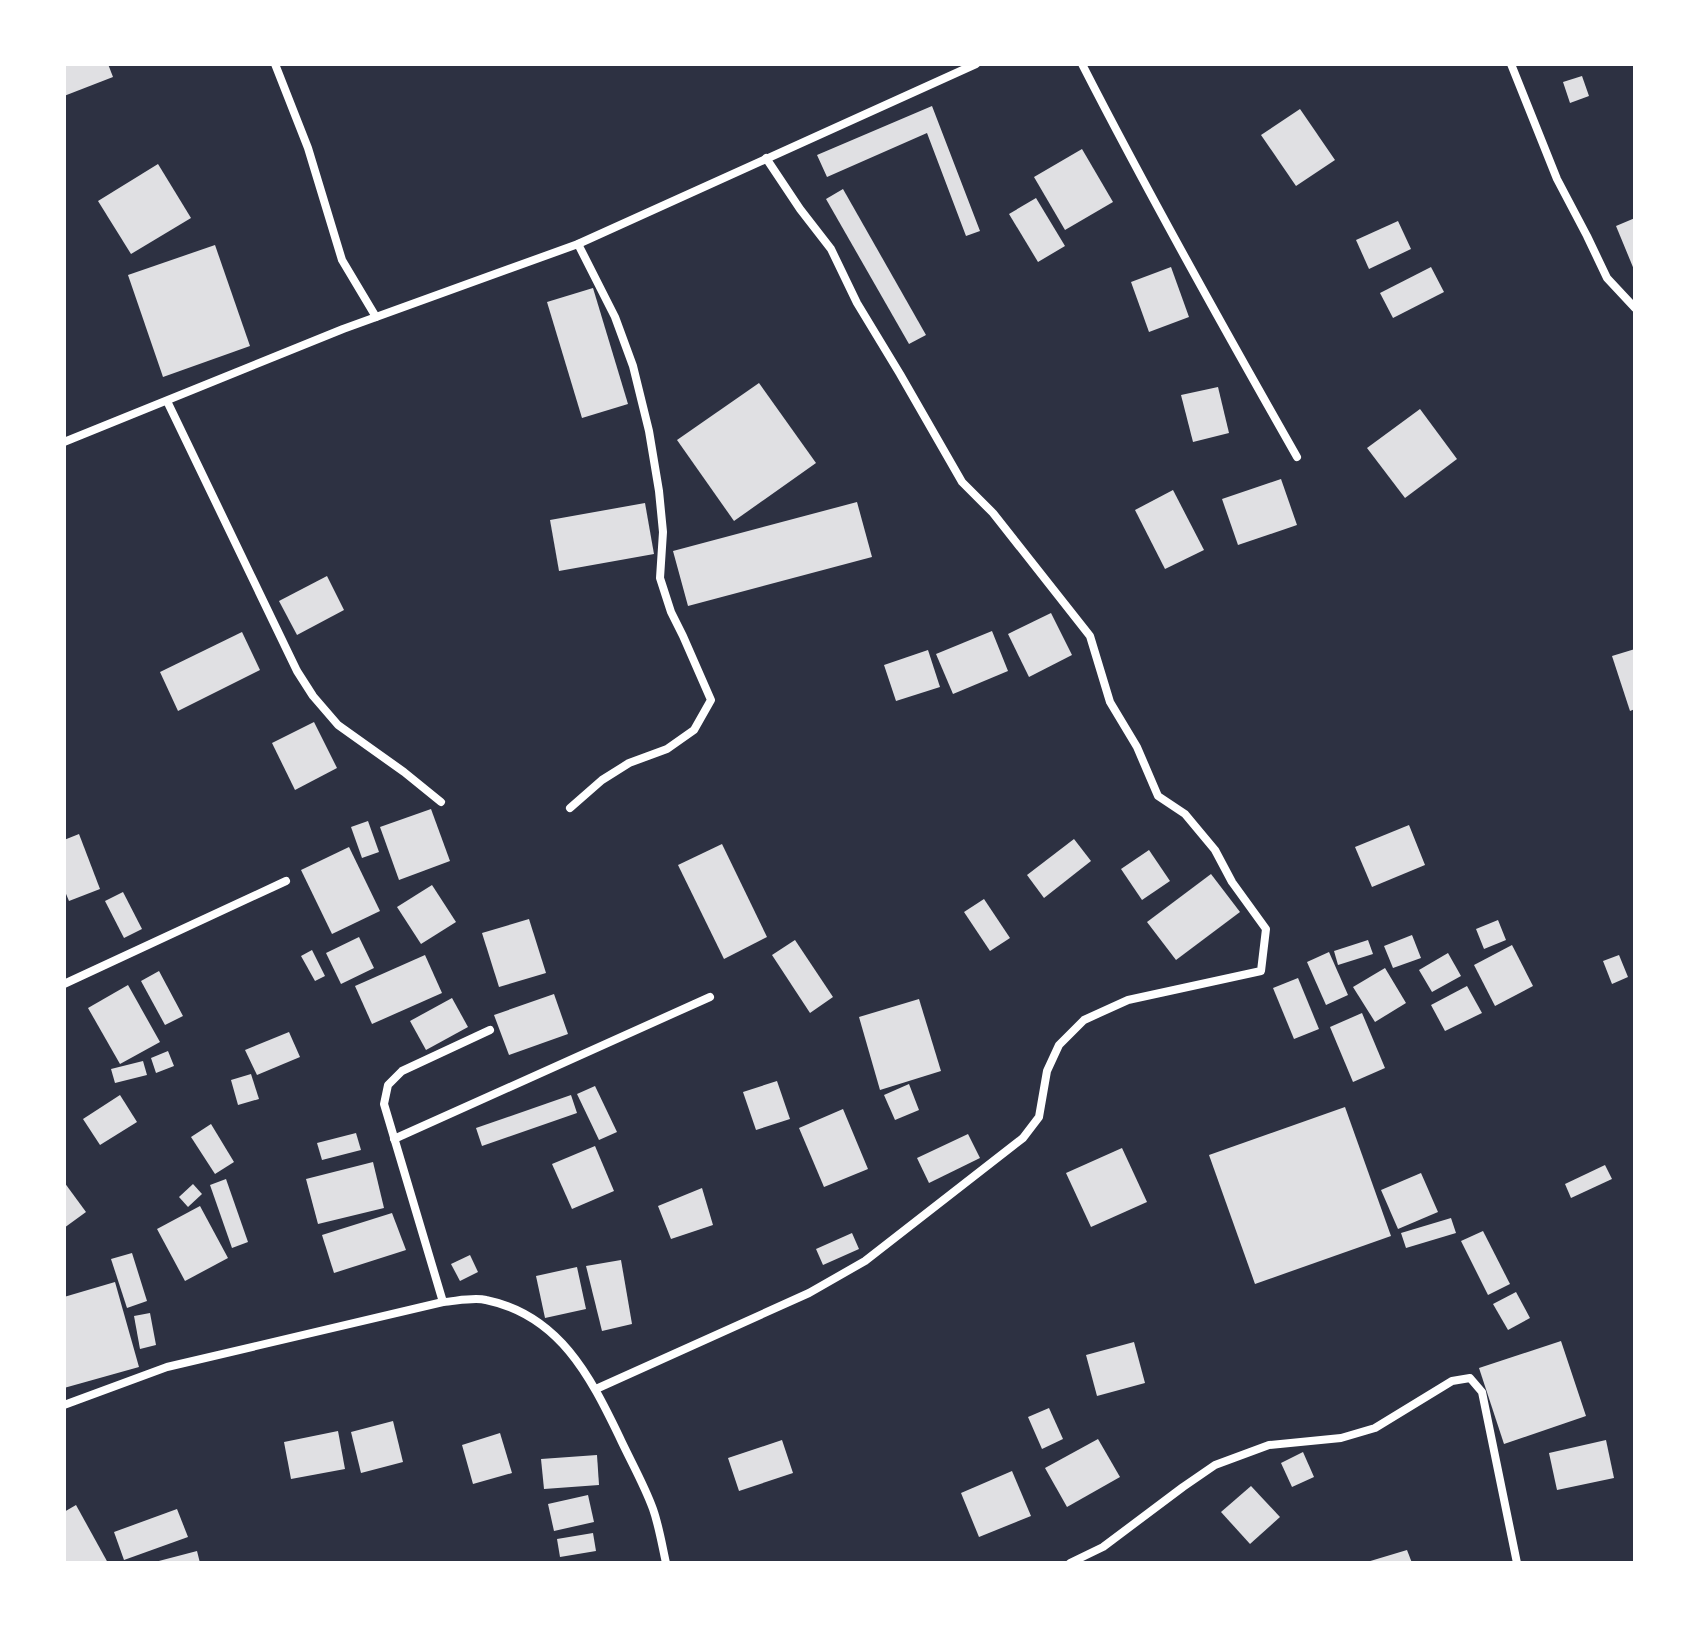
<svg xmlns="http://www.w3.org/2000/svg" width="1699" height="1627" viewBox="0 0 1699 1627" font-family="'PT Sans Narrow',sans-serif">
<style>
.building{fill:#e0e0e3}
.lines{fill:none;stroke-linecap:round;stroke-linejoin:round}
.minor{stroke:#fff;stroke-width:8}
</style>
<rect width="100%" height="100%" fill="#2d3142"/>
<g class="building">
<path d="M64,64h44l5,13 -49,19z"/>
<path d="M1582,76l7,20 -19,7 -7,-21z"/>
<path d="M932,106l48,125 -14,5 -39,-103 -100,44 -10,-22z"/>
<path d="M1300,109l35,51 -39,26 -35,-51z"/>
<path d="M1082,149l31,53 -48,28 -31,-53z"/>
<path d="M158,164l33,54 -60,36 -33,-53z"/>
<path d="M843,189l83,146 -17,9 -83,-145z"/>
<path d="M1036,198l29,48 -27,16 -29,-48z"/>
<path d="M1635,218v54l-19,-46z"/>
<path d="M1398,221l13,28 -42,20 -13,-29z"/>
<path d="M215,245l35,101 -87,31 -35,-102z"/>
<path d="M1171,267l18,50 -40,15 -18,-50z"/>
<path d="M1431,267l13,25 -51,26 -13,-25z"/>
<path d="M593,288l35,116 -46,14 -35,-116z"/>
<path d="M759,383l57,80 -82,58 -57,-81z"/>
<path d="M1218,387l11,46 -36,9 -12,-47z"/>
<path d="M1420,409l37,50 -52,39 -38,-50z"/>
<path d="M1281,479l16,46 -59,20 -16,-46z"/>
<path d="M1173,490l31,60 -39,19 -30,-59z"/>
<path d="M857,502l15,55 -184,49 -15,-55z"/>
<path d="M645,503l9,51 -95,17 -9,-51z"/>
<path d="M327,576l17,34 -47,25 -18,-34z"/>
<path d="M1051,613l21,42 -43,22 -21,-43z"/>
<path d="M992,631l16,40 -55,23 -17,-40z"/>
<path d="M242,632l18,38 -82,41 -18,-39z"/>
<path d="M1635,649v60l-5,2 -18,-55z"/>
<path d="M928,650l12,37 -44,14 -12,-36z"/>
<path d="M314,722l23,46 -42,22 -23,-47z"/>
<path d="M431,809l19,52 -51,19 -19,-53z"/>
<path d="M368,821l11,31 -17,6 -11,-31z"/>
<path d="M1409,825l16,40 -53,22 -17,-40z"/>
<path d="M79,834l21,55 -31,12 -5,-12v-49z"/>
<path d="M1074,839l17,22 -47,37 -17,-23z"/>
<path d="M722,844l45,93 -43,22 -46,-94z"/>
<path d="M349,847l31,64 -48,23 -31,-64z"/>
<path d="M1149,850l21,31 -28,19 -21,-31z"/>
<path d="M1211,874l29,38 -64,48 -29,-38z"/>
<path d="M432,885l24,37 -35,22 -24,-37z"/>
<path d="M123,892l19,37 -18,9 -19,-37z"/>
<path d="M984,899l26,39 -20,13 -26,-39z"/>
<path d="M529,919l17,54 -47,14 -17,-54z"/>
<path d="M1498,920l8,20 -22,9 -8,-20z"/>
<path d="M1412,935l9,23 -28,10 -9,-22z"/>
<path d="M359,937l15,31 -33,16 -15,-31z"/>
<path d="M795,940l38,57 -23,16 -38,-58z"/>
<path d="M1368,940l5,14 -35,11 -4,-14z"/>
<path d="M1512,945l21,41 -38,20 -21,-41z"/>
<path d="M312,950l13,26 -10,5 -14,-25z"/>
<path d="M1329,952l19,43 -22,10 -19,-43z"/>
<path d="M1448,953l13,23 -29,16 -13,-22z"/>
<path d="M425,955l17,38 -70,31 -17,-38z"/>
<path d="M1619,955l9,22 -16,7 -9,-23z"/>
<path d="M1385,968l21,35 -31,19 -22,-35z"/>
<path d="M159,971l24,45 -18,9 -24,-44z"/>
<path d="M1298,978l21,51 -25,10 -21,-51z"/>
<path d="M128,985l32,57 -40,22 -32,-56z"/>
<path d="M1467,986l15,27 -37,18 -14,-26z"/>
<path d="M554,994l14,40 -59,21 -15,-40z"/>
<path d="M452,998l16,29 -42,23 -16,-29z"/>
<path d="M919,999l22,72 -61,19 -21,-73z"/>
<path d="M1362,1013l23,55 -32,14 -23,-55z"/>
<path d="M289,1032l11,25 -43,18 -12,-25z"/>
<path d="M168,1051l6,15 -18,7 -5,-15z"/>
<path d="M143,1061l4,14 -32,8 -4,-14z"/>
<path d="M251,1074l8,25 -21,6 -7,-25z"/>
<path d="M777,1081l13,38 -34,11 -13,-38z"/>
<path d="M909,1084l10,26 -24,10 -11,-25z"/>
<path d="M595,1086l22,46 -18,8 -22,-46z"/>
<path d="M120,1095l17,27 -37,23 -17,-26z"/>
<path d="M571,1095l6,18 -95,33 -6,-18z"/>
<path d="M1345,1107l46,129 -136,48 -46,-129z"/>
<path d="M843,1109l25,60 -44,18 -25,-59z"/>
<path d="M211,1124l23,38 -19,12 -24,-37z"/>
<path d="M356,1133l5,17 -39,10 -5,-17z"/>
<path d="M968,1134l12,24 -51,25 -12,-25z"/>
<path d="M595,1146l19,45 -42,18 -20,-45z"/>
<path d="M1122,1148l25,54 -56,25 -25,-54z"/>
<path d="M373,1162l11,46 -66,16 -12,-45z"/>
<path d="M1605,1165l7,14 -41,19 -6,-14z"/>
<path d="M1421,1173l17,39 -40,17 -17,-39z"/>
<path d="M226,1179l22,63 -16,6 -22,-63z"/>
<path d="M64,1182l22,30 -22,16z"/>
<path d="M193,1184l9,10 -14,13 -9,-10z"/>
<path d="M702,1188l11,37 -42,14 -13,-33z"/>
<path d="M200,1206l28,52 -43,23 -28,-52z"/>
<path d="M392,1213l14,37 -72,23 -12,-38z"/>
<path d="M1451,1218l5,15 -50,15 -5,-15z"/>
<path d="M1483,1231l27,53 -22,11 -27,-54z"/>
<path d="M852,1233l7,16 -36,16 -7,-16z"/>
<path d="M132,1253l15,48 -20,7 -16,-49z"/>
<path d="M470,1255l8,17 -18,9 -9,-17z"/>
<path d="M621,1260l11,64 -30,7 -16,-65z"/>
<path d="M577,1267l9,42 -41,9 -9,-42z"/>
<path d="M115,1282l24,85 -75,21v-91z"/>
<path d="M1516,1292l14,26 -22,12 -15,-26z"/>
<path d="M150,1313l6,32 -16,4 -6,-33z"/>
<path d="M1561,1341l25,75 -82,28 -25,-76z"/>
<path d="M1134,1342l11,41 -48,13 -11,-41z"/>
<path d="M1049,1408l14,31 -21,10 -14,-32z"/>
<path d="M393,1421l10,41 -42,11 -10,-41z"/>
<path d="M338,1431l7,38 -54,10 -7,-37z"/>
<path d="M500,1433l12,40 -39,11 -11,-39z"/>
<path d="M1098,1439l22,38 -53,30 -22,-39z"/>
<path d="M782,1440l11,33 -54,18 -11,-33z"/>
<path d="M1606,1440l8,38 -57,12 -8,-37z"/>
<path d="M1303,1452l11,25 -22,10 -11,-24z"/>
<path d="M597,1455l2,30 -55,4 -3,-30z"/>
<path d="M1012,1471l19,45 -52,21 -18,-44z"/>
<path d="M1251,1486l29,31 -30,27 -29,-32z"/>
<path d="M588,1495l6,27 -40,9 -6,-27z"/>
<path d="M76,1505l32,58h-44v-51z"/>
<path d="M177,1509l11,28 -64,23 -10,-28z"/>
<path d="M593,1533l3,18 -36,6 -3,-18z"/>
<path d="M1407,1550l5,13h-45v-1z"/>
<path d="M197,1551l3,12h-45v-1z"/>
</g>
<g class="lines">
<g class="minor">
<path d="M275,64l33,84 34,112 34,57"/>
<path d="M1082,64c68,133 141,263 215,393"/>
<path d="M1511,64l46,115 30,57 20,42 28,30"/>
<path d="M167,401l130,270 16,25 25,29 66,47 37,30"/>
<path d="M64,442l279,-113 235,-85 398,-180"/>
<path d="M570,808l32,-28 27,-17 38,-14 27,-19 17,-30 -28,-64 -12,-24 -11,-34 3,-46 -4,-41 -10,-60 -16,-65 -18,-49 -37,-73"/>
<path d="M64,984l222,-103"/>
<path d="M394,1139l316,-142"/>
<path d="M443,1302l-59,-198 4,-19 14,-14 88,-41"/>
<path d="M596,1389l213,-96 56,-32 158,-123 16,-21 8,-46 12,-26 25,-25 44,-20 133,-29 5,-42 -34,-47 -17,-32 -30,-36 -27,-18 -21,-49 -27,-45 -20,-66 -97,-123 -31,-31 -62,-108 -43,-71 -26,-54 -31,-40 -34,-51"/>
<path d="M64,1405l103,-38 276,-65c14,-1 31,-5 43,-2 73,15 104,76 133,136 11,24 25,48 34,73 6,17 9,36 13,54"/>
<path d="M1070,1563l33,-16 80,-60 32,-22 54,-20 72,-7 34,-10 77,-47 18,-3 12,14 35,171"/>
</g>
</g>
<rect width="1699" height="1627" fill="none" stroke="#ffffff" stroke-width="132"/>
</svg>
